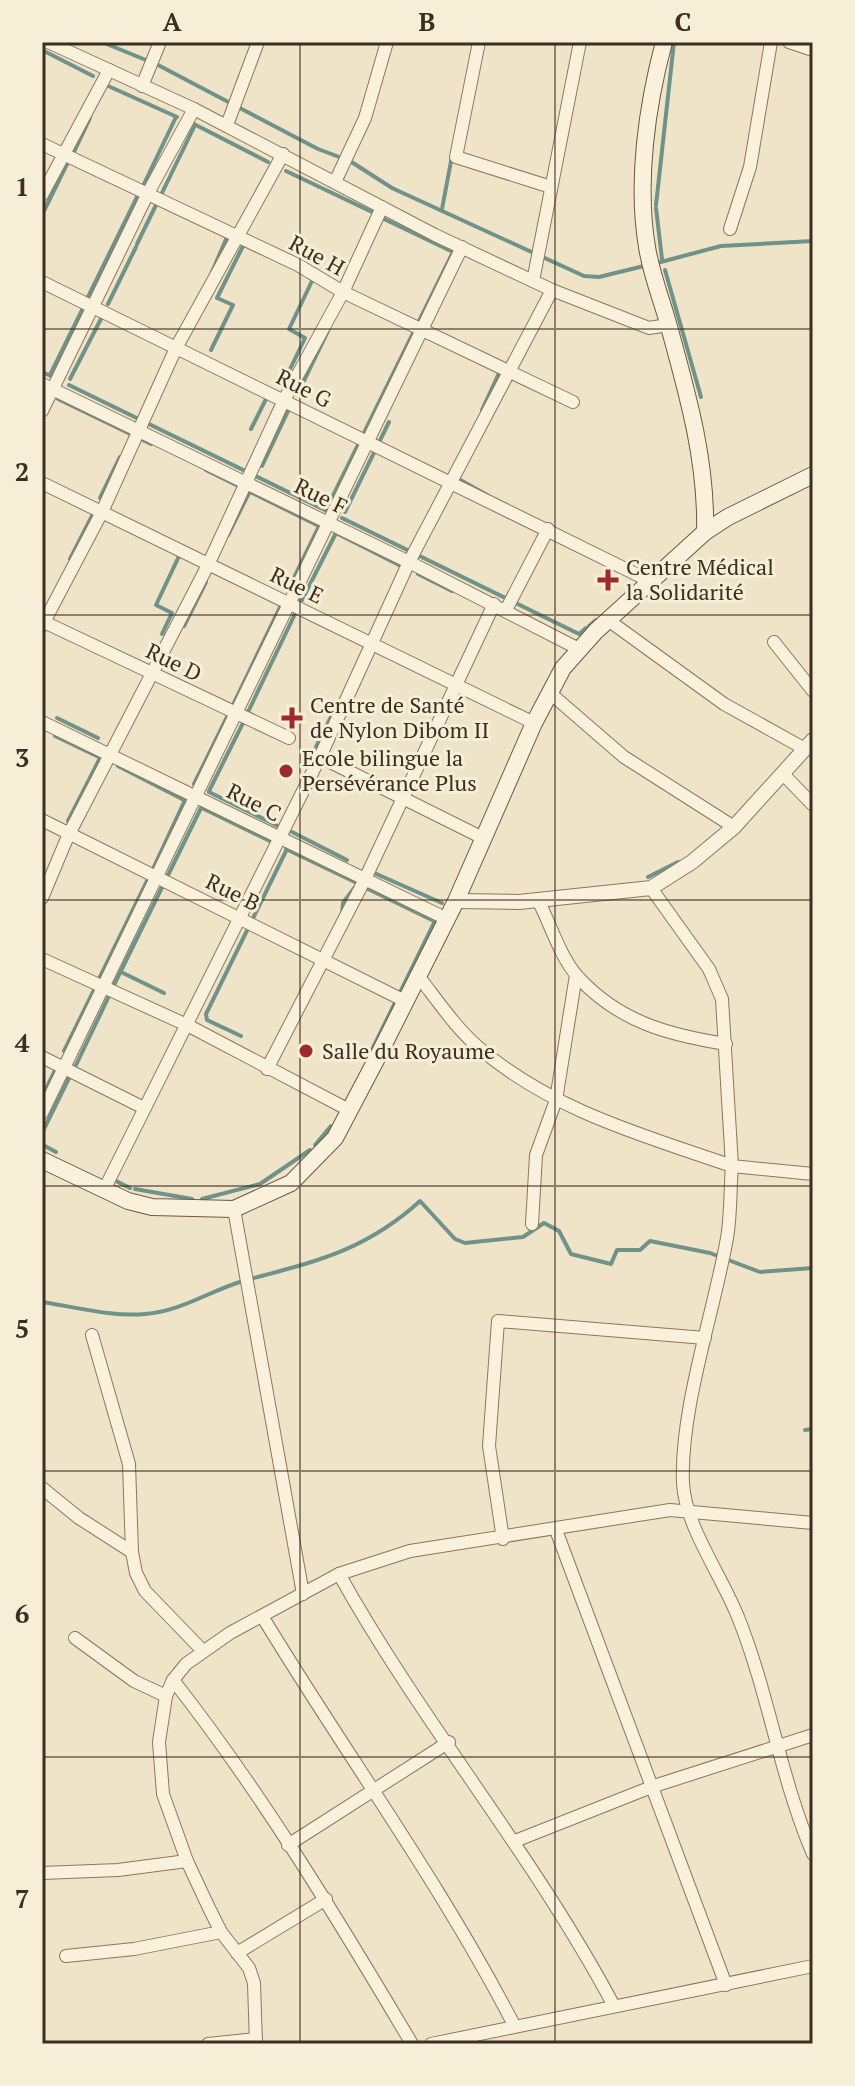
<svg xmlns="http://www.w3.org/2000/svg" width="855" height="2086" viewBox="0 0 855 2086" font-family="'PT Serif',serif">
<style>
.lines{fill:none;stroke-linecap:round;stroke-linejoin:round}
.stream{stroke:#6f938a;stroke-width:4}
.minor-casing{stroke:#8d765c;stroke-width:14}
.tertiary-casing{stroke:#8d765c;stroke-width:16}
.secondary-casing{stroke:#6f573f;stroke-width:18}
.minor{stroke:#faf1dc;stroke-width:12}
.tertiary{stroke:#faf1dc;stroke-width:14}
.secondary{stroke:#faf1dc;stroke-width:16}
.grid{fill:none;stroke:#3d2e20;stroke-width:2;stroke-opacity:0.55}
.poi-dot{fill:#9e2a2b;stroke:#f7eed8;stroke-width:3}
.labels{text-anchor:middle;stroke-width:6;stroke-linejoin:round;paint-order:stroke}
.street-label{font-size:22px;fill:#3d2e20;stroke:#f7eed8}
.poi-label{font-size:22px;fill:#3d2e20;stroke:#f7eed8;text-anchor:start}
.neatline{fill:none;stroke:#3d2e20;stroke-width:3}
.grid-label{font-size:26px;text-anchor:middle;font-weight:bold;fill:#3d2e20}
</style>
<rect width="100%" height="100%" fill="#f0e4c8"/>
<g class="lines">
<g class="stream">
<path d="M102,42l56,23 160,84 32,12 42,27 192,88 15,1 49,-12"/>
<path d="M42,50l51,26"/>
<path d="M106,85l71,32"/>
<path d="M192,123l76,39"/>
<path d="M74,152l16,-34"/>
<path d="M286,171l86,41"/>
<path d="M143,186l33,-69"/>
<path d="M161,195l34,-70"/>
<path d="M656,205l18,-163"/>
<path d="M656,208l6,51"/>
<path d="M442,209l10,-53"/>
<path d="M42,215l27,-55"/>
<path d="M137,244l20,-41"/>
<path d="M657,263l64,-17 92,-5"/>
<path d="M665,270l36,127"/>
<path d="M212,272l15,-35"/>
<path d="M88,297l51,-104"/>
<path d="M108,304l28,-57"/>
<path d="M211,350l22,-45 -16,-7 27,-54"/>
<path d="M42,372l9,4"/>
<path d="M50,375l34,-69"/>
<path d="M70,379l33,-64"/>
<path d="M303,383l25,-52"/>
<path d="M69,385l258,126"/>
<path d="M282,386l23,-48 -16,-9 24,-50 -3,-1"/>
<path d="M58,399l93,45"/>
<path d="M482,410l18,-39"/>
<path d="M251,429l17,-34"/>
<path d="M262,466l28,-59"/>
<path d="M206,470l113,56 -31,64"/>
<path d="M455,477l32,18"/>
<path d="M100,498l20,-41"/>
<path d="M326,510l127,-258 -71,-34"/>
<path d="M345,512l44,-90"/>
<path d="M342,518l237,116 7,-6"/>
<path d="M228,535l21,-42"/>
<path d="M70,559l24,-47"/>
<path d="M418,574l34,17"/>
<path d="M302,600l34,-67 67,34"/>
<path d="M184,626l22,-44"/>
<path d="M589,626l7,-6"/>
<path d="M162,634l10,-21 -16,-8 24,-51"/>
<path d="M232,707l50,-104"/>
<path d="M248,712l47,-98"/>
<path d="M57,718l41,20"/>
<path d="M55,736l46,22"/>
<path d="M316,747l22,-44"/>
<path d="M118,766l68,35"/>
<path d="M194,784l34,-69"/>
<path d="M209,791l35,-70"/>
<path d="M209,792l71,35"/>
<path d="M202,808l70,34"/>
<path d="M68,821l32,-63"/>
<path d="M292,832l55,28"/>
<path d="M286,849l73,35"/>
<path d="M152,871l33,-71"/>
<path d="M372,872l70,31"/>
<path d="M648,877l30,-15"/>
<path d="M366,888l68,33"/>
<path d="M342,915l1,-12 12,-16"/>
<path d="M121,972l43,21"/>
<path d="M98,981l51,-104"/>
<path d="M114,985l87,-177"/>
<path d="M241,1036l-34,-16 -1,-6 81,-165"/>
<path d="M64,1051l30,-61"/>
<path d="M367,1060l68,-139"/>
<path d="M76,1065l33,-69"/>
<path d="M42,1097l15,-31"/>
<path d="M42,1133l29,-59"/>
<path d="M43,1145l13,7"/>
<path d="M315,1145l16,-19"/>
<path d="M116,1181l14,7"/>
<path d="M135,1189l57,10"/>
<path d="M202,1199l58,-15 50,-34"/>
<path d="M42,1302c34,5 69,15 103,12 37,-3 64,-23 98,-33 70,-19 121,-29 177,-80l35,38 10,4 58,-6 21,-14 15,8 12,23 40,10 6,-14h23l10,-9 60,12 50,19 53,-4"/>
<path d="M805,1430l8,-1"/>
</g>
<defs>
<g id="minor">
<path d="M48,42l146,67 241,126 117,55 97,38 19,-3"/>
<path d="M479,42l-23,115 95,30"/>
<path d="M789,42l24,8"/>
<path d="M142,86l18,-44"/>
<path d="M227,125l31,-83"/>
<path d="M42,144l256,121 45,27 230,110"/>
<path d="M335,182l30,-64 22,-76"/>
<path d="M42,195l67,-125"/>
<path d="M730,229l20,-62 21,-125"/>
<path d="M533,281l47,-239"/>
<path d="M42,282l610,300"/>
<path d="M42,384l367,178 170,87"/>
<path d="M42,411l106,-218 46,-84"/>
<path d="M42,483l492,240"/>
<path d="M506,610l42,-81"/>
<path d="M608,620l116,84 81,45"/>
<path d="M42,621l247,117"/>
<path d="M42,626l60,-114 74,-164 107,-194"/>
<path d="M774,642l39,49"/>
<path d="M550,693l74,64 110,70"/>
<path d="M42,722l405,197"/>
<path d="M320,757l163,81"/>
<path d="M784,775l29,30"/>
<path d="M42,820l363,181"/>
<path d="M651,888l58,81 13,30 10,167 81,8"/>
<path d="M42,898l26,-62 140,-271 76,-165 59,-108 39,-85"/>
<path d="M538,900c12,23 22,57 40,77 41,45 91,58 148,67"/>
<path d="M42,959l147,67 160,84"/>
<path d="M419,977c19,24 36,50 59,70 73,63 164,88 254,119 -2,24 -1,49 -5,72 -13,74 -47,171 -44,245 2,43 39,93 55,134 31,77 42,160 75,237"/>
<path d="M42,1057l102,51"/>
<path d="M267,1069l98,-190 129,-275"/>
<path d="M42,1113l420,-866"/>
<path d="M104,1190l216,-433 89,-195 143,-272"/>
<path d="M234,1209l69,385"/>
<path d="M532,1224l4,-69 20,-55 20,-125"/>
<path d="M92,1335l37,129 3,88 4,21 9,18 57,59"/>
<path d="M42,1488l37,30 53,34"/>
<path d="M556,1530l170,455"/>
<path d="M503,1539l-14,-93 9,-125 207,17"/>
<path d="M339,1574c83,149 194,280 275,432"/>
<path d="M262,1616c83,137 178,266 252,409"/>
<path d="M75,1638l59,43 32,15"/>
<path d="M173,1680c88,112 166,241 239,364"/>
<path d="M515,1841l139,-55 159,-51"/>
<path d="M288,1845l161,-103"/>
<path d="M42,1873l76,-3 69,-9"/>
<path d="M237,1953l89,-54"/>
<path d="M66,1956l68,-7 87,-17"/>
<path d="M208,2044l48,-5"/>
<path d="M256,2044l-2,-61 -5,-15 -28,-36 -12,-24 -22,-47 -24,-67 -4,-52 7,-46 7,-16 13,-16 44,-31 109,-59 71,-23 260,-41 143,13"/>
<path d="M431,2044l382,-78"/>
</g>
<path id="tertiary" d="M456,901l63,1 132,-14 41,-26 42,-35 79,-87"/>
<g id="secondary">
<path d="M664,42c-17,63 -28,140 -17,205 4,26 14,51 21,76 19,69 39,138 37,209"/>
<path d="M42,1160l86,41 24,6 82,2 57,-26 44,-45 41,-78 80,-159 78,-178 29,-55 33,-37 109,-99 23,-15 85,-42"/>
</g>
</defs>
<use href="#minor" class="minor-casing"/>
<use href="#tertiary" class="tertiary-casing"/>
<use href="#secondary" class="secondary-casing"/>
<use href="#minor" class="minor"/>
<use href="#tertiary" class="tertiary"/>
<use href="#secondary" class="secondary"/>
</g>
<path class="grid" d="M300,42v2002M555,42v2002M42,329h771M42,615h771M42,900h771M42,1186h771M42,1471h771M42,1757h771"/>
<g class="poi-dot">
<path d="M604 568h8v8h8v8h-8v8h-8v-8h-8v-8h8z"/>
<path d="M288 706h8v8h8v8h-8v8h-8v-8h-8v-8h8z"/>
<circle cx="286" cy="771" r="8"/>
<circle cx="306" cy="1051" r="8"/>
</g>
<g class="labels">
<g class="street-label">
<text transform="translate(317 255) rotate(29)" y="8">Rue H</text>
<text transform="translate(304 388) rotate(27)" y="8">Rue G</text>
<text transform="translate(321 496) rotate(26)" y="8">Rue F</text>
<text transform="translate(297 585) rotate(26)" y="8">Rue E</text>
<text transform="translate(174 662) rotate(26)" y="8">Rue D</text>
<text transform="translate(254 802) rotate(27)" y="8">Rue C</text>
<text transform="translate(233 892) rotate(26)" y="8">Rue B</text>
</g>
<g class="poi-label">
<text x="626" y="575">Centre Médical<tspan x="626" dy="25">la Solidarité</tspan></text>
<text x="310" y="713">Centre de Santé<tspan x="310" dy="25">de Nylon Dibom II</tspan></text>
<text x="302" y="766">Ecole bilingue la<tspan x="302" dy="25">Persévérance Plus</tspan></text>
<text x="322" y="1059">Salle du Royaume</text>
</g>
</g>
<rect width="855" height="2086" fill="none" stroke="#f7eed8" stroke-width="88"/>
<rect x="44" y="44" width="767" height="1998" class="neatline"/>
<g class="grid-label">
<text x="172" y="31">A</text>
<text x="427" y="31">B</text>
<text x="683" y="31">C</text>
<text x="22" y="196">1</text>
<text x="22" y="481">2</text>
<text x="22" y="767">3</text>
<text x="22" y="1052">4</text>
<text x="22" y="1338">5</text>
<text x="22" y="1623">6</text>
<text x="22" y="1908">7</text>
</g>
</svg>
